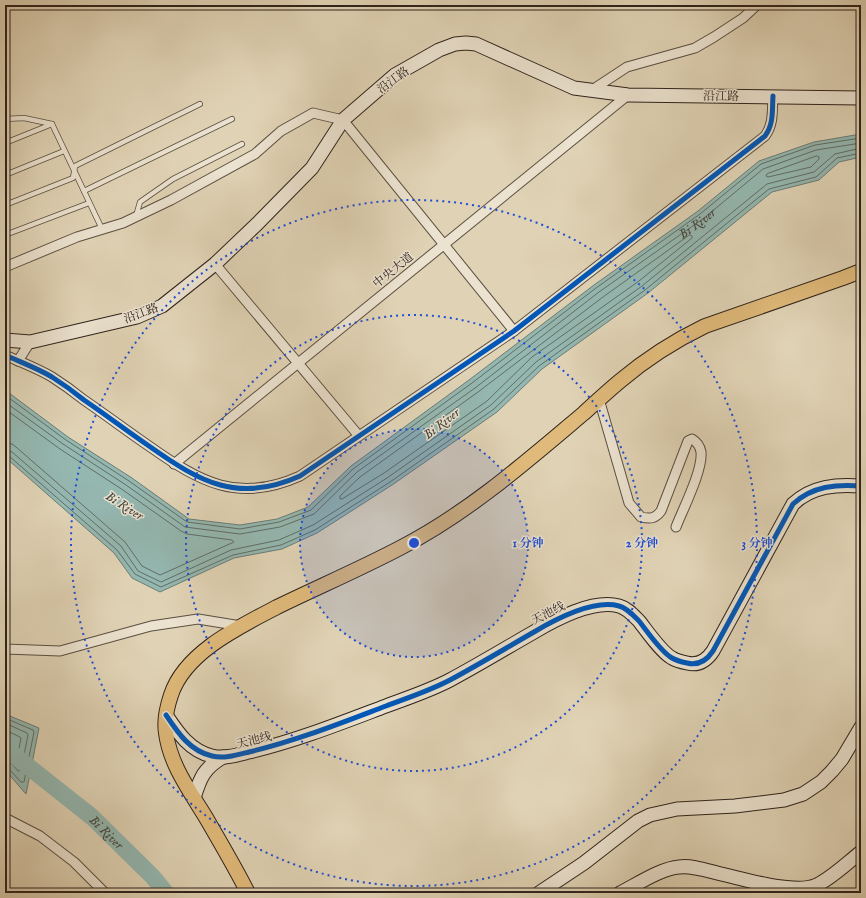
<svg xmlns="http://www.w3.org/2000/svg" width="866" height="898" viewBox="0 0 866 898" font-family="'IM FELL English','Noto Serif SC',serif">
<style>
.water{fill:#94b7b0;stroke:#6b7c75}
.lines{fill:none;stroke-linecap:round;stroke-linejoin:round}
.shore{stroke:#616d66;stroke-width:1}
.river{stroke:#94b7b0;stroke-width:17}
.lane-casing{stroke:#5a4f42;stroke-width:6}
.street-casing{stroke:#5a4f42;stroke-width:11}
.secondary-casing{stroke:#2e231c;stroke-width:15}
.primary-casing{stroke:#2e231c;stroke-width:16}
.lane{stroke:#ebe2cf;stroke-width:4.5}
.street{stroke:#ebe2cf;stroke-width:9}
.secondary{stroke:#ebe2cf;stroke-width:13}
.primary{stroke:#e0ba7a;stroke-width:14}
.cycleway-casing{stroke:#ebe2cf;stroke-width:8}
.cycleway{stroke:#0057b8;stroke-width:5}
.ring{fill:none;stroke:#1d4ed8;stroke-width:2;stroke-dasharray:2 4}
.labels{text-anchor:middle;stroke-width:3;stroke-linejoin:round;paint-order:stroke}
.street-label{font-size:12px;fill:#2e231c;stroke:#ebe2cf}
.water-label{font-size:13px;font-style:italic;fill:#484841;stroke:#ebe2cf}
.centre{fill:#1d4ed8;stroke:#ebe2cf;stroke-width:2}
.ring-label{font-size:12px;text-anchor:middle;font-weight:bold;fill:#1d4ed8;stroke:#ebe2cf;stroke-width:3;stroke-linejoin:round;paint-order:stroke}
</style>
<rect width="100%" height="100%" fill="#e0d3b5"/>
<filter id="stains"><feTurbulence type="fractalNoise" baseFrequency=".005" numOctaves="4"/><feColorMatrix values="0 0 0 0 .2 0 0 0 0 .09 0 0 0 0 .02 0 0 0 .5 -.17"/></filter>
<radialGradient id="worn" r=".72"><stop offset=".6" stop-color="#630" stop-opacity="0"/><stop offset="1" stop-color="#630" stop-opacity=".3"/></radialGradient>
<g class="water">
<path d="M861,134v23l-22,5 -20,18 -47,12 -124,101 -106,76 -45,43 -105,73 -75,48 -35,16 -48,9 -74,34 -28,-14 -18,-25 -109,-96v-67l63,47 64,41 57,41 51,6 37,-6 31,-12 43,-41 118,-86 125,-95 104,-74 61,-50 55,-19z"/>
<path d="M5,714l34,14 -13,66 -20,-23 -1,10z"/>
</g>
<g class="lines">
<g class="shore">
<path d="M817,156l2,1v2l-8,8 -43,10 -2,-1 1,-2z"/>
<path d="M690,235l2,1v2l-53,43 -107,76 -45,44 -103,72 -42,26h-2v-3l20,-19 118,-85 125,-95z"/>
<path d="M5,395l61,45 63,41 58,41 53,7 39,-7 32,-12 42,-41 119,-86 124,-95 104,-74 61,-50 54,-19 46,-7"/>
<path id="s1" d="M5,402l58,42 63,41 59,42 55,7 40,-7 34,-13 43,-42 118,-84 124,-96 105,-74 59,-49 53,-19 45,-7"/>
<path d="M5,409l55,40 63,41 58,41 6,3 45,6 2,2 -74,33 -18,-9 -17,-24 -109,-95 -4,-3 -7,-1"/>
<path d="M5,449l7,3 109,94 17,25 23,11 70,-32 48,-10 34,-15 74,-47 104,-73 45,-43 106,-76 125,-102 47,-12 21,-18 26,-6"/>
<path d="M5,455l4,1 108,94 18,24 26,13 72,-32 48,-10 34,-15 75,-48 104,-73 45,-43 106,-76 124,-101 47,-12 21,-19 24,-5"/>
<path d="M5,718l28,12 1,2 -10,50h-3l-12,-13 -4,-1"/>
<path d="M5,723l22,10 1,2 -7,35 -3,1 -6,-7 -7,-1"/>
<path d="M5,730l15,7 1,1 -4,21 -12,-2"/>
</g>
<path class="river" id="s2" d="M5,748l87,69 61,60 13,16"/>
<defs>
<g id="lane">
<path d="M217,5l8,2 11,-2"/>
<path d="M5,119l19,-1 28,6"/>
<path d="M52,124l50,105"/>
<path d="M5,143l47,-19"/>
<path d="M5,175l59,-24"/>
<path d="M84,191l148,-72"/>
<path d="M5,205l68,-27 2,-12 125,-62"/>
<path d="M136,216l4,-14 33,-23 69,-35"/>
<path d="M5,235l84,-32"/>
</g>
<g id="street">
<path d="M592,90l35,-23 68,-19 19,-11 29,-19 14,-13"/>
<path d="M215,264l144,172"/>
<path d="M5,267l72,-30 46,-14 48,-23 84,-46 26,-23 32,-18 30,7 171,211"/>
<path d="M5,355c15,7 32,13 47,22 11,7 22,15 32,23 22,15 43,31 65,46 51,36 89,58 151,30l214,-145 251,-195c9,-12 7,-26 8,-40"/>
<path d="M18,361l12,-19"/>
<path d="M599,399l30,104 12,14c9,2 14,2 20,-6l27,-70 4,-2c5,3 8,7 9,13 2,18 -18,57 -25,75"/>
<path d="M174,464l454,-369"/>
<path d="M5,649l55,2 91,-25 47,-7 43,7"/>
<path d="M5,818l35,18 34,26 31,31"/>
</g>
<g id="secondary">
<path d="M5,340l25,2 107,-25 25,-11 53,-42 42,-40 55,-56 31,-48 52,-45 44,-25 16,-6 11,-1 10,1 98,44 54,7 233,3"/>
<path d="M166,715c12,18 24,36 46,41 12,3 25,-1 37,-4 47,-11 92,-29 137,-46 21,-8 43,-15 64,-26 28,-15 56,-32 84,-48 22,-13 59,-33 85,-26 8,2 14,9 20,15 8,10 22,31 33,37 5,3 10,4 15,5 12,3 20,-3 26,-12l80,-147c19,-18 44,-20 68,-18"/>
<path d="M194,798c6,-20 10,-30 29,-41"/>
<path d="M539,893l45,-30 54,-42 12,-6 27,-6 58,-3 49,-6 19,-6 18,-12 11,-11 10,-12 19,-32"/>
<path d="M620,893c16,-8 42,-25 59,-26 13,-2 29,4 42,7 23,5 74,21 96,11 16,-8 30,-22 44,-33"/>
</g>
<path id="primary" d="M248,893c-13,-26 -28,-51 -43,-77 -16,-26 -35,-52 -39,-83 -2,-12 1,-26 5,-38 14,-43 70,-69 106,-88 41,-20 83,-38 123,-59 68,-35 126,-86 184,-135 12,-11 24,-22 36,-32 26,-22 54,-40 85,-55l138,-48 18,-7"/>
</defs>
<use href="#lane" class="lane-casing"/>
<use href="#street" class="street-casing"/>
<use href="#secondary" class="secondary-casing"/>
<use href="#primary" class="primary-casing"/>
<use href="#lane" class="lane"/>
<use href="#street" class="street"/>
<use href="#secondary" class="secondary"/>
<use href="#primary" class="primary"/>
<defs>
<g id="cycleway">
<path d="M5,355c15,7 32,13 47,22 11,7 22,15 32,23 22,15 43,31 65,46 51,36 89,58 151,30l214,-145 251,-195c9,-12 7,-26 8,-40"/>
<path d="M166,715c12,18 24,36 46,41 12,3 25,-1 37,-4 47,-11 92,-29 137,-46 21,-8 43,-15 64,-26 28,-15 56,-32 84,-48 22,-13 59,-33 85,-26 8,2 14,9 20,15 8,10 22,31 33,37 5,3 10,4 15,5 12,3 20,-3 26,-12l80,-147c19,-18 44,-20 68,-18"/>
</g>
</defs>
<use href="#cycleway" class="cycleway-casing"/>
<use href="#cycleway" class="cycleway"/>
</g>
<circle cx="414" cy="543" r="114" fill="#1d4ed8" fill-opacity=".12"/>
<g class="ring">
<circle cx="414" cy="543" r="114"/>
<circle cx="414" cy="543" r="228"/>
<circle cx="414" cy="543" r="343"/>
</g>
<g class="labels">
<g class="street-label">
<text transform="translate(393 80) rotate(-36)" y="4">沿江路</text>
<text transform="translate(721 96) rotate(1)" y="4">沿江路</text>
<text transform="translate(393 270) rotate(-39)" y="4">中央大道</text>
<text transform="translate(141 313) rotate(-20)" y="4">沿江路</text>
<text transform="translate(548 613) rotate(-27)" y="4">天池线</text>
<text transform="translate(254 740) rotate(-14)" y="4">天池线</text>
</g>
<g class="water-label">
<text dy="5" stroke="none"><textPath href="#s1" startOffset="833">Bi River</textPath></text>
<text transform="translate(441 423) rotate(-38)" y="5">Bi River</text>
<text transform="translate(125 505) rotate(32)" y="5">Bi River</text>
<text dy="5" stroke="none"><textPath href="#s2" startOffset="132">Bi River</textPath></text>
</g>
</g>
<circle cx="414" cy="543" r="6" class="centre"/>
<g class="ring-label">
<text x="528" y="547">1 分钟</text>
<text x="642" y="547">2 分钟</text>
<text x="757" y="547">3 分钟</text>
</g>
<rect width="866" height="898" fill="none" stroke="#e0d3b5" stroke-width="20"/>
<rect x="6" y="6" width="854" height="886" fill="none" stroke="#2e231c" stroke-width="2"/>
<rect x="10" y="10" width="846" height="878" fill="none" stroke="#2e231c"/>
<rect width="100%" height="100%" filter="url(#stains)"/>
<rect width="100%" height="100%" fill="url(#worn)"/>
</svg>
